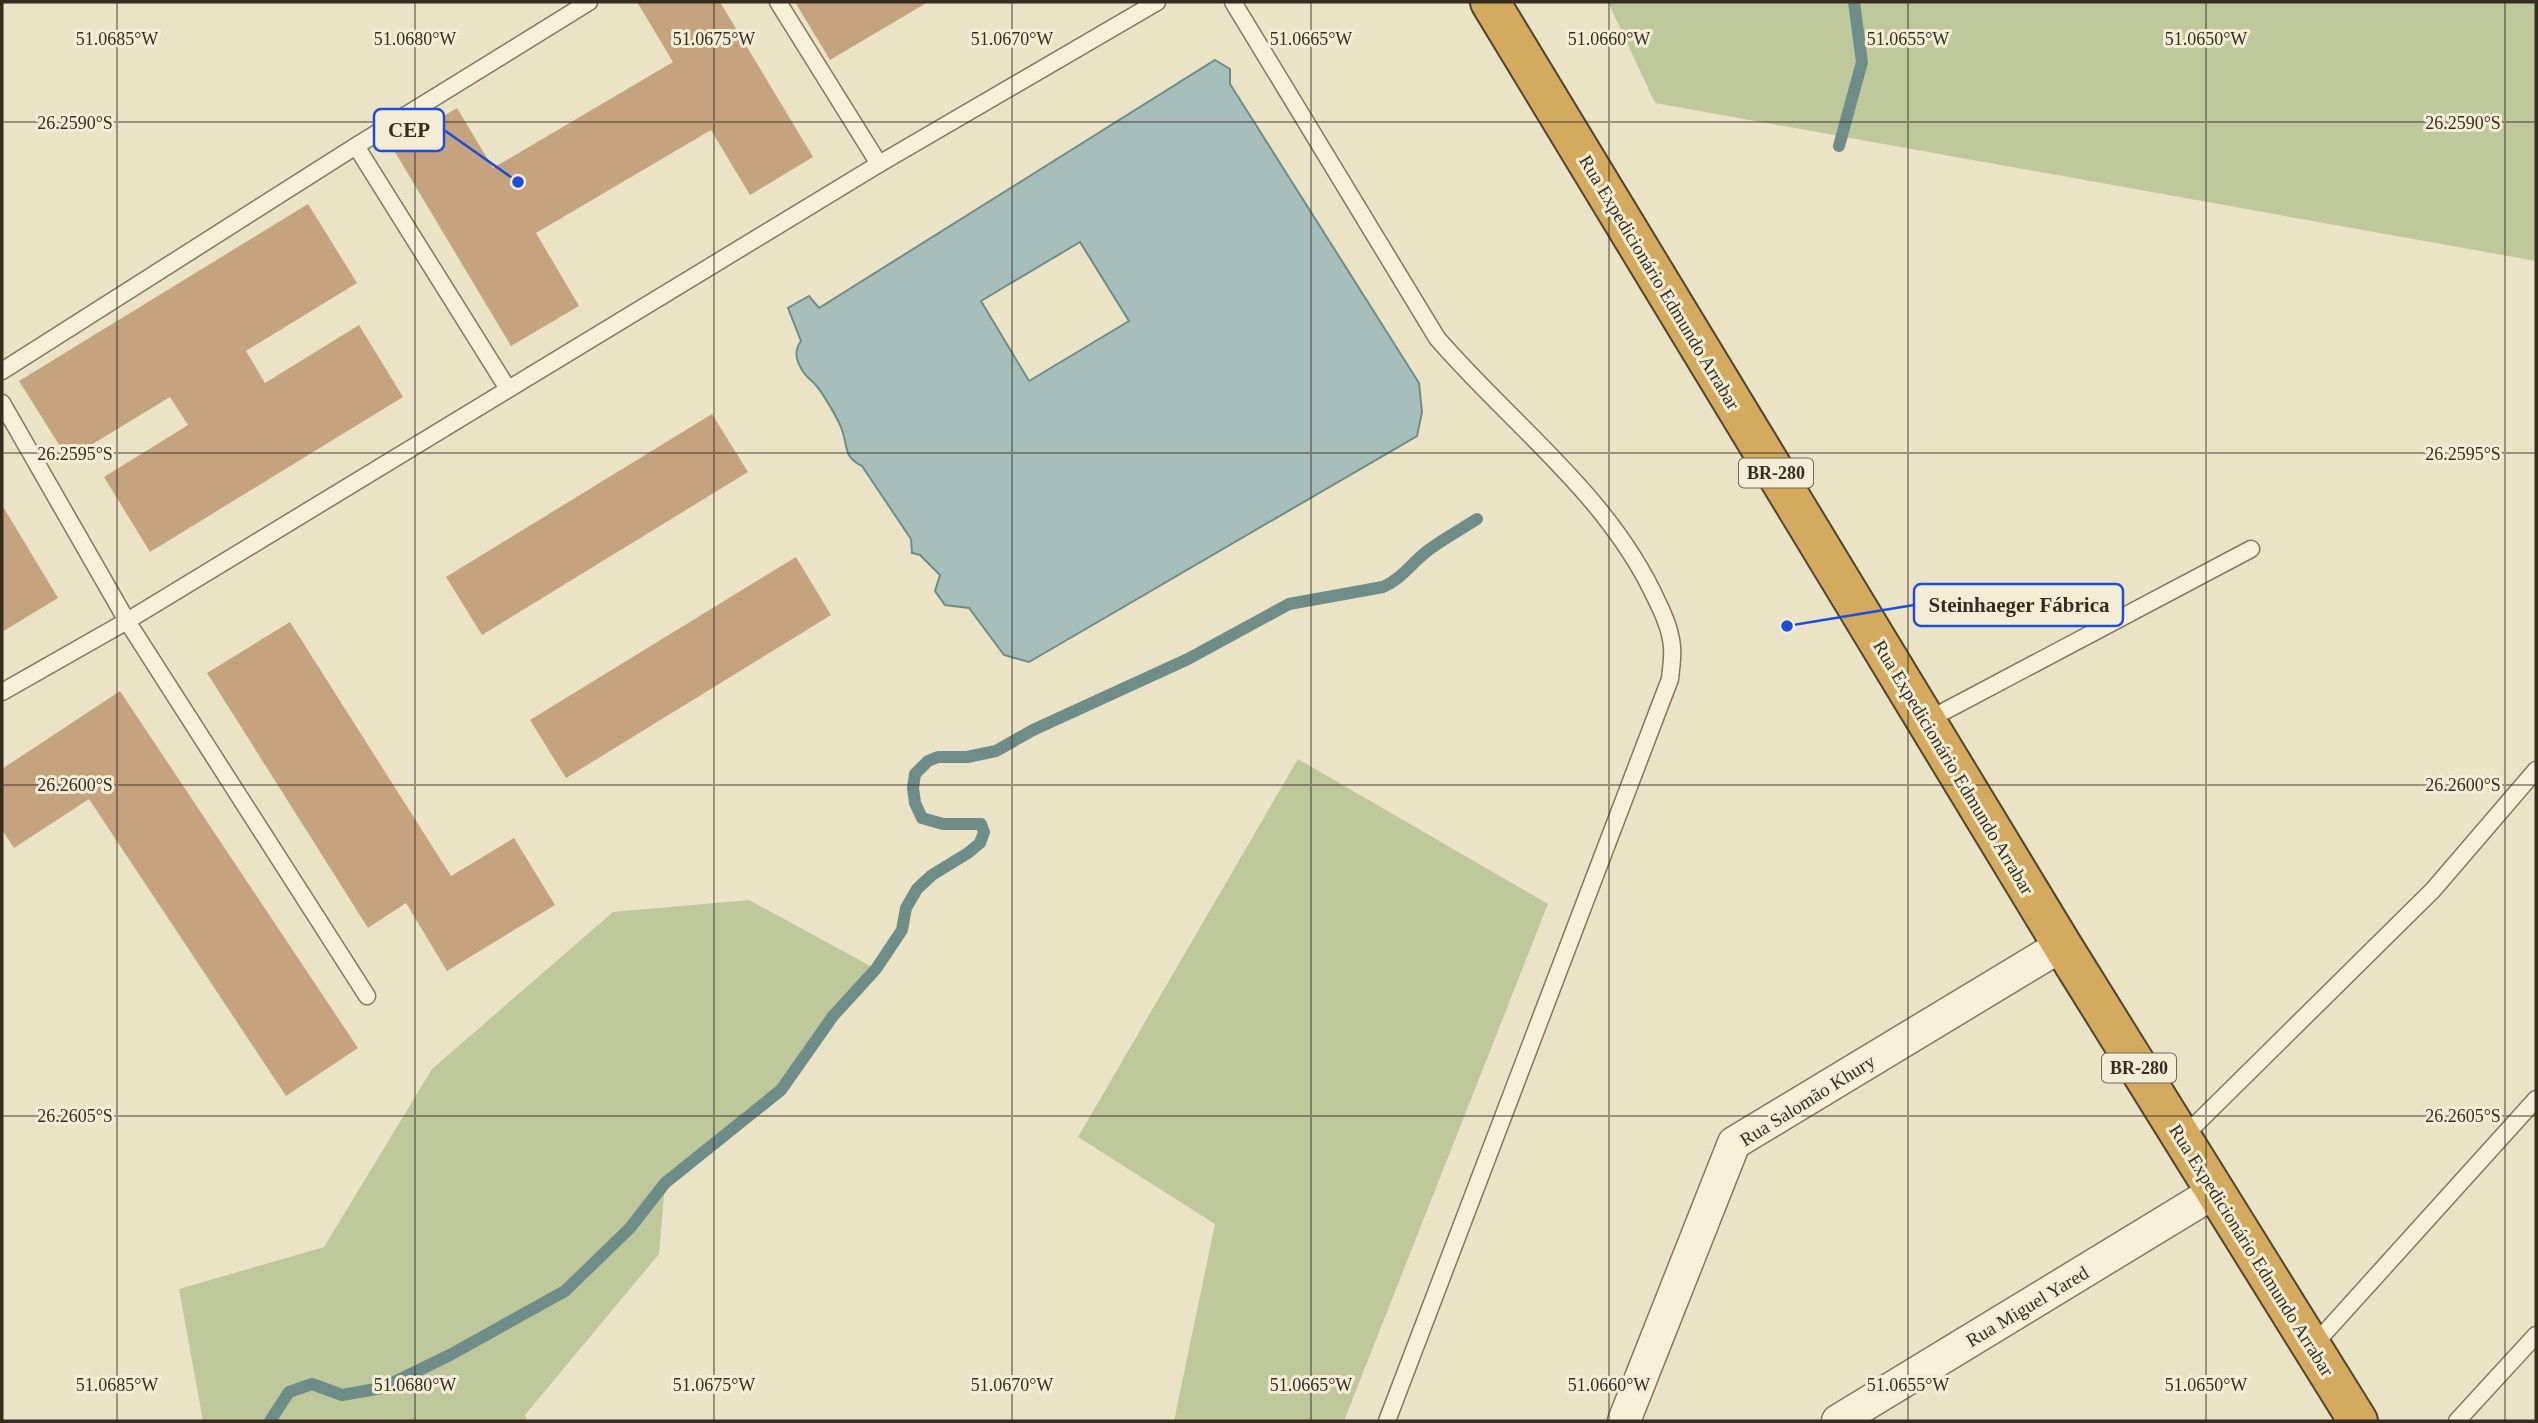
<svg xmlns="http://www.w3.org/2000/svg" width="2538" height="1423" viewBox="0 0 2538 1423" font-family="'Times New Roman',serif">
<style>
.green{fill:#bfc89b}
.water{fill:#a7bfba;stroke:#6f8d88;stroke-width:2;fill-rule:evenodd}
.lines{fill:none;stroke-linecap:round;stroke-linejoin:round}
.stream{stroke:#6f8d88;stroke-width:12}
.building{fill:#c6a37f}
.lane-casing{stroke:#85765d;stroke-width:19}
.street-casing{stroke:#85765d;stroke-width:35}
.highway-casing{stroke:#534431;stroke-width:42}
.lane{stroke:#f6f0d9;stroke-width:16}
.street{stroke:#f6f0d9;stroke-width:32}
.highway{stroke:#d3aa5e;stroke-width:38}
.ticks{fill:none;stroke:#362d20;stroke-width:2;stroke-opacity:0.45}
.labels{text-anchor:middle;stroke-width:6;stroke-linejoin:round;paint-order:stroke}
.shield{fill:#f3edd5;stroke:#6f6756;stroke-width:2}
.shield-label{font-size:18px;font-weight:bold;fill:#362d20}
.street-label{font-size:19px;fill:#362d20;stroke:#f3edd5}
.ticks-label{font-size:18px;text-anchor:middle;fill:#362d20;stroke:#f3edd5;stroke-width:6;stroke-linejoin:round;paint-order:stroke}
.leader{fill:none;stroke:#1d4ed8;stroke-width:2.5}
.callout-dot{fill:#1d4ed8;stroke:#f3edd5;stroke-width:2.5}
.callout{fill:#f3edd5;stroke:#1d4ed8;stroke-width:2.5}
.callout-label{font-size:21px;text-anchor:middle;font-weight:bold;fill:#362d20}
</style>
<rect width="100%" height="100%" fill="#ebe3c6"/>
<g class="green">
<path d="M1608,2h928v259l-881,-158z"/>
<path d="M1298,759l250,145 -204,517h-170l41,-197 -137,-87z"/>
<path d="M749,900l127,69 -43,47 -52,74 -116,93 -6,71 -134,161 2,6h-324l-24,-132 145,-42 108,-178 181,-157z"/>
</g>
<path class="water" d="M1215,60l15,9v15l189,299 3,29 -5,24 -388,226 -25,-7 -35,-47 -24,-3 -10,-14 5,-16 -20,-20 -8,-2 -1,-14 -49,-73c-19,-9 -14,-20 -20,-36 -3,-10 -21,-40 -28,-47 -8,-7 -12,-11 -16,-21 -3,-8 -2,-14 3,-21l-13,-33 21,-12 10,12zM1080,242l49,79 -100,60 -48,-80z"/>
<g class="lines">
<g class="stream">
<path d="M1839,146l23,-84 -8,-60"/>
<path d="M270,1421l19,-29 23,-8 30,11 40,-7 68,-33 115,-64 65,-63 35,-45 116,-93 52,-74 43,-47 26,-39 4,-22 11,-19 15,-14 36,-22 12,-10 4,-11 -3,-8h-38l-21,-6 -7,-15 -2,-15 2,-14 13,-13 10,-4h29l29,-6 37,-21 155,-71 101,-55 94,-17c17,-7 28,-23 43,-35 15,-12 34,-22 51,-33"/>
</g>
</g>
<g class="building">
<path d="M637,2h83l93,155 -63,38 -39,-65 -175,103 43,73 -68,40 -119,-199 65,-39 36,60 180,-106z"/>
<path d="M795,2h133l-98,58z"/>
<path d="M308,204l49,79 -111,68 19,32 94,-58 44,72 -253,155 -46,-75 84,-52 -18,-28 -102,62 -49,-78z"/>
<path d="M712,414l36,58 -266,163 -36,-58z"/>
<path d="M2,505l56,93 -56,34z"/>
<path d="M796,557l35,58 -265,163 -36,-58z"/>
<path d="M290,622l161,254 63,-38 41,67 -108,66 -41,-68 -38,25 -161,-255z"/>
<path d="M120,691l238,357 -72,48 -197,-297 -75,49 -12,-18v-61z"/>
</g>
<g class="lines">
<defs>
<g id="lane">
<path d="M778,2l101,162"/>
<path d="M1233,2l204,336c74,86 172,157 220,263 7,14 14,31 15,46 1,10 -1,21 -2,32l-283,742"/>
<path d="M356,146l152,243"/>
<path d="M2,371l354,-225 233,-144"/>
<path d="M2,403l125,218 240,375"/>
<path d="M2,692l125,-71 752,-457 278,-162"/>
<path d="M1926,721l325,-172"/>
<path d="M2183,1137l250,-247 103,-120"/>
<path d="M2312,1347l224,-248"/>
<path d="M2457,1421l79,-86"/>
</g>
<g id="street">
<path d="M1624,1421l110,-278 328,-198"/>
<path d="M1838,1421l378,-230"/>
</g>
<path id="highway" d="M1490,2l572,943 296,476"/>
</defs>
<use href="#lane" class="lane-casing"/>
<use href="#street" class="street-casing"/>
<use href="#highway" class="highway-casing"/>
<use href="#lane" class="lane"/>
<use href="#street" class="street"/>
<use href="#highway" class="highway"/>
</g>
<path class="ticks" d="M117,2v1419M415,2v1419M714,2v1419M1012,2v1419M1311,2v1419M1609,2v1419M1908,2v1419M2206,2v1419M2505,2v1419M2,122h2534M2,453h2534M2,785h2534M2,1116h2534"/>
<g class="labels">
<g class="shield">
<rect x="1739" y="458.5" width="74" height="29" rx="5"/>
<rect x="2102" y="1053.5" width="74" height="29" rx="5"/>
</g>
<g class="shield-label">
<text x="1776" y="479">BR-280</text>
<text x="2139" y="1074">BR-280</text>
</g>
<g class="street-label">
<text transform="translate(1660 282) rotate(59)" y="7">Rua Expedicionário Edmundo Arrabar</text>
<text transform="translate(1954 767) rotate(59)" y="7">Rua Expedicionário Edmundo Arrabar</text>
<text transform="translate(1807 1100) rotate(-32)" y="7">Rua Salomão Khury</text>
<text transform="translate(2252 1250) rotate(58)" y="7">Rua Expedicionário Edmundo Arrabar</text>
<text transform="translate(2027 1306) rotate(-31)" y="7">Rua Miguel Yared</text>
</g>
</g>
<g class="ticks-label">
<text x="117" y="45">51.0685°W</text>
<text x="415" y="45">51.0680°W</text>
<text x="714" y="45">51.0675°W</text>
<text x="1012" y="45">51.0670°W</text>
<text x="1311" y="45">51.0665°W</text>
<text x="1609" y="45">51.0660°W</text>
<text x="1908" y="45">51.0655°W</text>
<text x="2206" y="45">51.0650°W</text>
<text x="75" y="129">26.2590°S</text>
<text x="2463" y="129">26.2590°S</text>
<text x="75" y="460">26.2595°S</text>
<text x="2463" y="460">26.2595°S</text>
<text x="75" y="791">26.2600°S</text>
<text x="2463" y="791">26.2600°S</text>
<text x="75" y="1122">26.2605°S</text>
<text x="2463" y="1122">26.2605°S</text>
<text x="117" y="1391">51.0685°W</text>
<text x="415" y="1391">51.0680°W</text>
<text x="714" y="1391">51.0675°W</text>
<text x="1012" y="1391">51.0670°W</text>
<text x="1311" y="1391">51.0665°W</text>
<text x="1609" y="1391">51.0660°W</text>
<text x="1908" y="1391">51.0655°W</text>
<text x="2206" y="1391">51.0650°W</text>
</g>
<path class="leader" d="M518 182L444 130M1787 626L1914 605"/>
<g class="callout-dot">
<circle cx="518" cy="182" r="7"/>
<circle cx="1787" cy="626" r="7"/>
</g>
<g class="callout">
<rect x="374" y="109" width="70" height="42" rx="7"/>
<rect x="1914" y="584" width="209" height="42" rx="7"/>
</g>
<g class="callout-label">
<text x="409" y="137">CEP</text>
<text x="2019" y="612">Steinhaeger Fábrica</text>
</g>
<rect width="2538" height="1423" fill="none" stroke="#362d20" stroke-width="7"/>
</svg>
